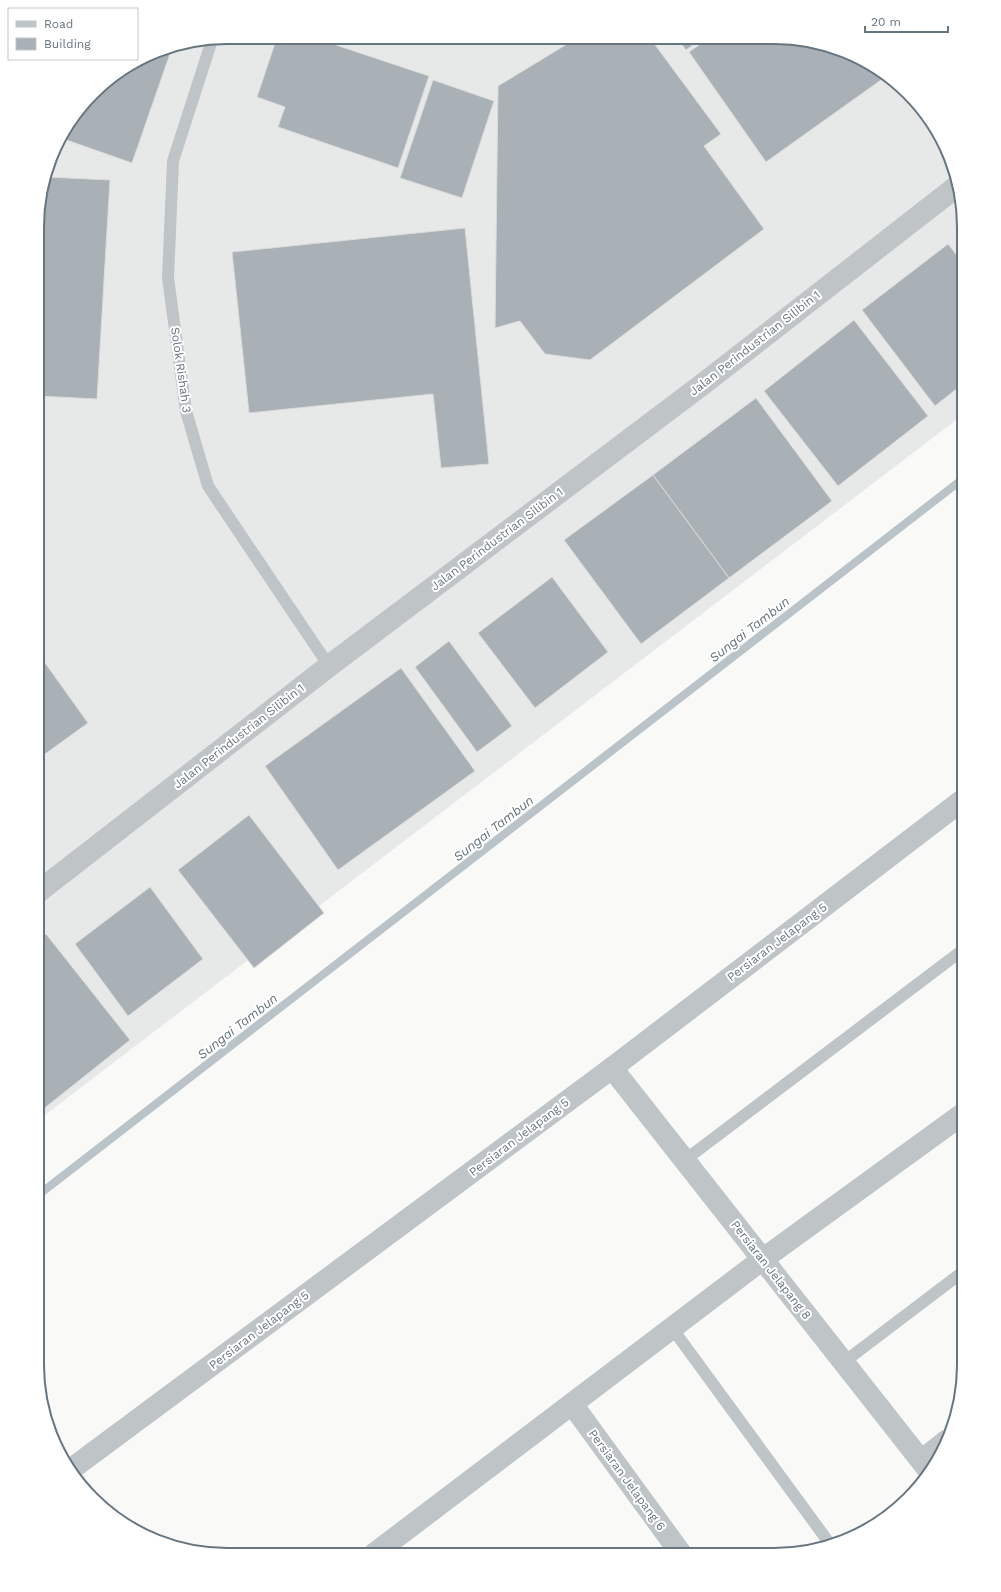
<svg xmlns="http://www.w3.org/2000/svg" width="1001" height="1592" viewBox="0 0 1001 1592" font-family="'Work Sans',sans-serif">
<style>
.built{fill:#e7e8e8}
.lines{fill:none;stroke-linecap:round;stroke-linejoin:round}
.stream{stroke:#bac4c8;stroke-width:8}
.building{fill:#a9b0b6;stroke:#dbdbda}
.lane{stroke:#bfc4c7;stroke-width:12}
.street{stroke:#bfc4c7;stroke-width:22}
.labels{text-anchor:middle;stroke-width:4;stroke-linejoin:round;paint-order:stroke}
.street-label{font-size:12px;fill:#667580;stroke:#fff}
.water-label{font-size:13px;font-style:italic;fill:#627379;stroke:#fff}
.rim{fill:none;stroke:#667580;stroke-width:2}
</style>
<rect width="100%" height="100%" fill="#f9f9f8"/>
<path class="built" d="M227,37l572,2 48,13 43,24 35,35 25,43 14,73v187l-927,707 2,-919 18,-59 44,-59 53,-33z"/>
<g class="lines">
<path class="stream" d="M37,1196l927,-718"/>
</g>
<g class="building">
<path d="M277,37h35l117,39 -31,92 -120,-41 7,-20 -28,-10z"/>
<path d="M577,38h73l71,96 -17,12 60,83 -174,131 -45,-6 -25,-33 -25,7 3,-242z"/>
<path d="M677,38h25l-16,12z"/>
<path d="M709,38l90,1 48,13 41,23 -122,87 -77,-110z"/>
<path d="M172,48l-40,115 -71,-25 40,-54 53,-33z"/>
<path d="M433,80l61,21 -32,97 -62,-20z"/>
<path d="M46,177l64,3 -13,219 -59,-3 1,-194z"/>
<path d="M465,228l24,236 -48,4 -8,-74 -184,19 -17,-161z"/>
<path d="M948,244l16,20v119l-29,23 -73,-96z"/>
<path d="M854,320l74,96 -90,70 -74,-95z"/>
<path d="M756,398l76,103 -103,77 -76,-103z"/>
<path d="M653,475l76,103 -88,66 -77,-104z"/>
<path d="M552,577l56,75 -73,56 -57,-75z"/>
<path d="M449,641l63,85 -35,26 -62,-85z"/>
<path d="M38,653l50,70 -50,36z"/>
<path d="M401,668l74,103 -137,99 -73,-104z"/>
<path d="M249,815l75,98 -70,55 -76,-98z"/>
<path d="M150,887l53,72 -75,57 -53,-72z"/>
<path d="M46,934l84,106 -93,74 1,-173z"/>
</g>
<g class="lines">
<g class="lane">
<path d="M212,40l-39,121 -5,117 18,133 22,75 121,180"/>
<path d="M685,1160l279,-211"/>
<path d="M672,1328l158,216"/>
<path d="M844,1362l120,-91"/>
</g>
<g class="street">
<path d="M38,892l291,-226 374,-282 253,-197"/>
<path d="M612,1068l318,404"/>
<path d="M572,1404l110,151"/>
<path d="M922,1460l24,-19"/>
<path d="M70,1470l542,-402 352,-269"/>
<path d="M374,1554l389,-295 201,-146"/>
</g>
</g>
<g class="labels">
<g class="street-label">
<text transform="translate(755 343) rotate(-38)" y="4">Jalan Perindustrian Silibin 1</text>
<text transform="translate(181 370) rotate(82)" y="4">Solok Rishah 3</text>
<text transform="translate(497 539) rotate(-37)" y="4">Jalan Perindustrian Silibin 1</text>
<text transform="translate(239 736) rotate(-38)" y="4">Jalan Perindustrian Silibin 1</text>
<text transform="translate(777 942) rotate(-37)" y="4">Persiaran Jelapang 5</text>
<text transform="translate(519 1137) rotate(-37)" y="4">Persiaran Jelapang 5</text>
<text transform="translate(771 1270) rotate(52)" y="4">Persiaran Jelapang 8</text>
<text transform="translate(259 1330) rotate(-37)" y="4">Persiaran Jelapang 5</text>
<text transform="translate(627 1480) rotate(54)" y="4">Persiaran Jelapang 6</text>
</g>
<g class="water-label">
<text transform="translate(749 629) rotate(-38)" y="5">Sungai Tambun</text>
<text transform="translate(493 828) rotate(-38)" y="5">Sungai Tambun</text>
<text transform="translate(237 1026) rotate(-38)" y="5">Sungai Tambun</text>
</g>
</g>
<path d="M0 0H1001V1592H0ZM227 44H774A183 183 0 0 1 957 227V1365A183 183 0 0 1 774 1548H227A183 183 0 0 1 44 1365V227A183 183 0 0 1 227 44Z" fill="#fff" fill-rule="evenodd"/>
<path class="rim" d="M227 44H774A183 183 0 0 1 957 227V1365A183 183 0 0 1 774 1548H227A183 183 0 0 1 44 1365V227A183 183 0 0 1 227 44Z"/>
<rect x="8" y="8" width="130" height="52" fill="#ffffff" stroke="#c2c8cc"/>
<rect x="16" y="21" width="20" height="6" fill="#bfc4c7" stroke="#c2c8cc"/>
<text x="44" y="28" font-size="12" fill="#667580">Road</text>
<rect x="16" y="38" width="20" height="12" fill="#a9b0b6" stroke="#c2c8cc"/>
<text x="44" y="48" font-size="12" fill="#667580">Building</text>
<path d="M865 26v6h83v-6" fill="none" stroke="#667580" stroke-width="2"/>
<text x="871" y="26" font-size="12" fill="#667580" stroke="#ffffff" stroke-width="3" paint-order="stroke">20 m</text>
</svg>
